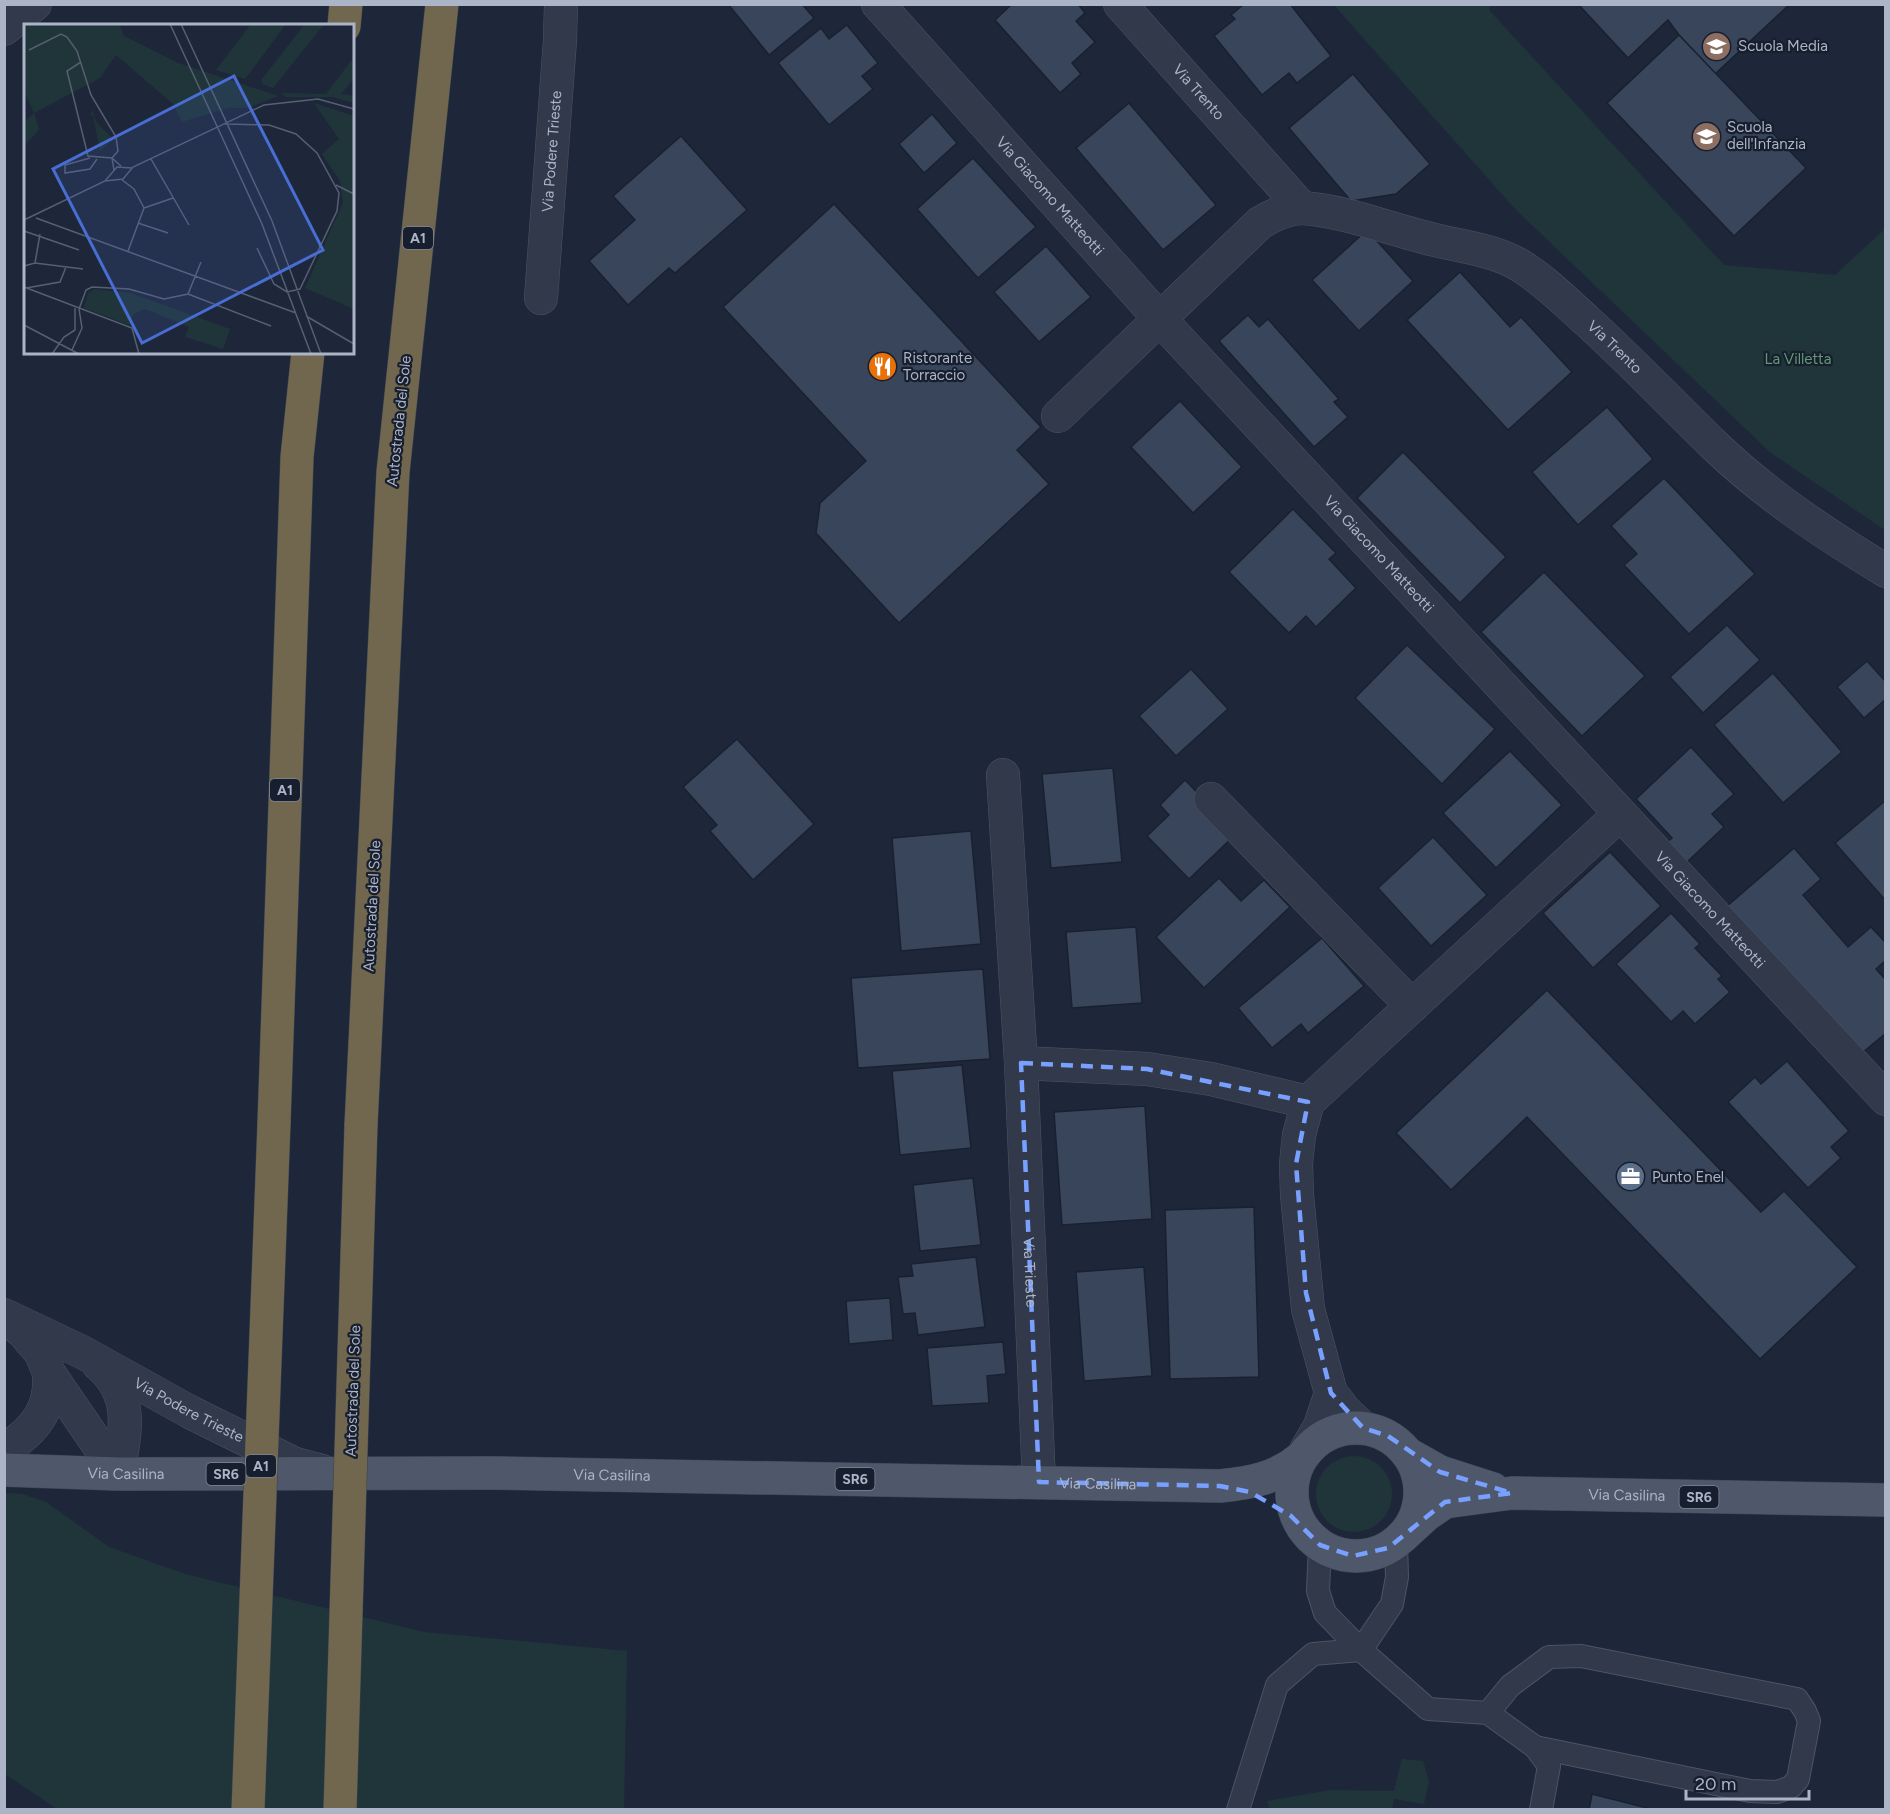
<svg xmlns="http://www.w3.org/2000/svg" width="1890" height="1814" viewBox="0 0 1890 1814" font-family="Figtree,sans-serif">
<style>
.green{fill:#20353a}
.building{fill:#39455a;stroke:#192130;stroke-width:1.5}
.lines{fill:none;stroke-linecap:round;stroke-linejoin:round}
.lane-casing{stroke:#4c5465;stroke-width:24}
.street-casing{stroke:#4c5465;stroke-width:34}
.primary-casing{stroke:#3b4353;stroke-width:34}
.highway-casing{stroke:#394151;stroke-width:34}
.lane{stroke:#32394a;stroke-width:22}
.street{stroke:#32394a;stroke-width:33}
.primary{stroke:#4f586a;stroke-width:33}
.highway{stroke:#71664e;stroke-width:33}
.highway-bridge-casing{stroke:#394151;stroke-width:34;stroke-linecap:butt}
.highway-bridge{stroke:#71664e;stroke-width:33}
.marked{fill:none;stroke:#78a1ff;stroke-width:4.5;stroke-dasharray:12 8;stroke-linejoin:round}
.labels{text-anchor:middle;stroke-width:4.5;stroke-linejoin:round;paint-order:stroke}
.shield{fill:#171f2e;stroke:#7f8799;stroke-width:1.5}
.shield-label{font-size:14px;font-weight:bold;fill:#acb4c7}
.poi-label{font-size:15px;fill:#acb4c7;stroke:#171f2e;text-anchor:start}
.street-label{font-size:15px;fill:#acb4c7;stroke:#171f2e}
.park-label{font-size:15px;fill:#619973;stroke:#171f2e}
.inset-road{fill:none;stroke:#575f72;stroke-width:1.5}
.view{fill:#486dd3;fill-opacity:0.15;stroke:#486dd3;stroke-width:3}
.inset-edge{fill:none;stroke:#acb4c7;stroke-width:3}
</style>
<rect width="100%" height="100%" fill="#1e2739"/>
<g class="green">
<path d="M1334,5h156l-1,5 235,255 111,10 50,-46v301l-114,-77 -255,-243z"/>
<circle cx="1354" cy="1494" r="38"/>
<path d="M4,1493l18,1 24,8 63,45 76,27 239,58 203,19 -3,158h-567l-52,-35z"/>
<path d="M1402,1759l21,2 6,20 -5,23 -30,-5 -2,10h-122l-3,-8 64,-11 63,1z"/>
</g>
<g class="building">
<path d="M728,4h74l12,14 -45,37z"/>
<path d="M1012,4h66l7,9 -9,8 19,21 -23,21 9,11 -21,19 -65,-73z"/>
<path d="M1244,4h46l41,52 -34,27 -8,-10 -27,22 -48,-59 21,-17 -4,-4z"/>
<path d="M1578,4h212l-75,70 -36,-39 -11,-15 -40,38z"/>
<path d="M847,25l31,38 -16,13 11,13 -44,36 -51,-62 43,-35 8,11z"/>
<path d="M1679,35l127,133 -72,68 -127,-133z"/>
<path d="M1353,74l77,90 -34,30 -45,7 -62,-73z"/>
<path d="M1129,103l87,102 -53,45 -87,-102z"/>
<path d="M932,114l25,29 -33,30 -25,-29z"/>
<path d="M681,136l66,74 -72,63 -6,-5 -41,37 -39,-44 46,-41 -22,-24z"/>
<path d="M973,158l63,69 -58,51 -61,-69z"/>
<path d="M834,204l207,223 -24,23 32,34 -150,139 -83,-90 4,-30 46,-42 -143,-154z"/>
<path d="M1367,230l46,51 -54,50 -47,-51z"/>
<path d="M1046,246l45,51 -52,45 -45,-50z"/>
<path d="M1460,272l50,55 11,-10 51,55 -64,58 -101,-110z"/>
<path d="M1248,315l11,12 9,-8 71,80 -5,3 14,15 -34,30 -95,-106z"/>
<path d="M1180,401l62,66 -49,46 -62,-66z"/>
<path d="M1607,407l46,52 -75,66 -46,-53z"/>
<path d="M1403,452l103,105 -46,46 -103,-105z"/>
<path d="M1664,478l91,96 -66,60 -65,-69 13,-11 -26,-28z"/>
<path d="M1293,509l43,44 -7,6 27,29 -40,39 -10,-11 -17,17 -60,-61z"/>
<path d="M1544,572l101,104 -63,60 -101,-104z"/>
<path d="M1727,625l33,35 -57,53 -33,-36z"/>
<path d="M1407,645l88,84 -53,55 -87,-86z"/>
<path d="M1867,661l19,21v17l-22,19 -27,-31z"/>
<path d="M1191,669l37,40 -52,47 -37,-40z"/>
<path d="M1773,673l69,79 -59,51 -69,-78z"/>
<path d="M737,739l77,85 -61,56 -43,-49 7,-6 -34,-38z"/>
<path d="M1691,747l43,47 -22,20 12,13 -39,37 -20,-20 7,-6 -36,-39z"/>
<path d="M1510,751l52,54 -66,63 -53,-55z"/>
<path d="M1113,768l9,94 -71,6 -9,-94z"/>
<path d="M1185,780l52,53 -48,46 -42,-43 22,-21 -9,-10z"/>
<path d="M1886,800v101l-51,-58z"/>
<path d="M971,831l10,113 -80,7 -9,-113z"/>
<path d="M1433,837l54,58 -56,51 -53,-58z"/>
<path d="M1794,848l27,31 -18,16 45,52 23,-20 15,16v17l-10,9 10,11v53l-30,25 -130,-151z"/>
<path d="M1610,852l51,54 -68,62 -50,-55z"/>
<path d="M1219,878l22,23 23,-21 26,27 -86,81 -48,-51z"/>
<path d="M1671,913l29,31 -5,4 27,28 -4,3 12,13 -35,32 -12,-13 -12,11 -55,-58z"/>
<path d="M1136,927l6,76 -70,5 -6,-76z"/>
<path d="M1322,938l42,48 -56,47 -7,-9 -29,24 -34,-40z"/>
<path d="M983,969l7,90 -132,9 -7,-90z"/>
<path d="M1547,990l214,222 23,-21 73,76 -97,92 -233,-242 -76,73 -55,-57z"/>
<path d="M1787,1061l62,70 -18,16 10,11 -33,30 -80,-86 27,-25 6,7z"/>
<path d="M962,1065l9,83 -71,7 -8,-84z"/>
<path d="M1145,1106l7,113 -90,6 -8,-113z"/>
<path d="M973,1178l8,67 -61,6 -7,-66z"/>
<path d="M1254,1207l5,170 -89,2 -5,-169z"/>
<path d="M976,1257l9,70 -67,8 -3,-22 -12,1 -5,-37 15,-1 -2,-12z"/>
<path d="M1144,1267l8,109 -68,5 -8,-109z"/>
<path d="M890,1298l3,42 -44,4 -3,-43z"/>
<path d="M1003,1342l3,32 -19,2 2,27 -57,3 -5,-58z"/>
<path d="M1592,1794l63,16h-66z"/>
</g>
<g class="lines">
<defs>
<g id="lane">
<path d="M1320,1545l-2,46 7,22 36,37 67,59 60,4 47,34 14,19 -8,44"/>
<path d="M1488,1713l22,-27 39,-29 32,-1 216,43 8,12 4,10 -11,58 -7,8 -14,5 -27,-1 -215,-44"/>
<path d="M1238,1810l39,-125 36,-31 48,-4 31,-46 5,-27 -1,-34"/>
</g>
<g id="street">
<path id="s1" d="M878,4l281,314 727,781"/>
<path id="s2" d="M1120,4l182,204"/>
<path d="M4,29l31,-25"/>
<path id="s3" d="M541,298l19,-258 1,-36"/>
<path id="s4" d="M1058,416l202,-193c13,-8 27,-15 42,-15 45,3 89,22 133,32 29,7 60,10 86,26 24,15 45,36 66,55 44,40 85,83 127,124 51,49 111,89 172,126"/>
<path id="s5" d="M1003,775l18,288 18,419"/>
<path d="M1211,799l201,207"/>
<path d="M1021,1063l126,6 64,10 97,23"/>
<path id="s6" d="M4,1315l78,37 108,60 105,52 27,7"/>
<path d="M16,1326l7,6 18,21 8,20 69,101"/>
<path d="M99,1365c36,30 26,68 19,109"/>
<path d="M1363,1428l-18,-17 -14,-18 -23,-84 -11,-114 -1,-31 3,-29 9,-33 311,-287"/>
<path d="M4,1450c30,-19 48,-40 45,-77"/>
<path d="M1306,1450l14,-24 11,-33"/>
</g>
<g id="primary">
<circle cx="1356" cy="1492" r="64"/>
<path d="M1408,1454l32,18 53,17"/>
<path id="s7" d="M4,1470l114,4 372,-1 730,13c31,-3 57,-8 81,-28"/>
<path id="s8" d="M1402,1537l24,-22 19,-13 67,-9 374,7"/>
</g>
<g id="highway">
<path d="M344,26l2,-22"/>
<path d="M274,1123l23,-666 11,-105"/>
<path d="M361,1125l32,-653 49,-468"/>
</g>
</defs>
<use href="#lane" class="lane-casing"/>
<use href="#street" class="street-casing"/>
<use href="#primary" class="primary-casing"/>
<use href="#highway" class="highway-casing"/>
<use href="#lane" class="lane"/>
<use href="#street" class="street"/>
<use href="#primary" class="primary"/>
<use href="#highway" class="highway"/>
<defs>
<g id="highway-bridge">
<path d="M248,1810l26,-687"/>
<path d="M340,1810l21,-685"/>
</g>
</defs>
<use href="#highway-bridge" class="highway-bridge-casing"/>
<use href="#highway-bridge" class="highway-bridge"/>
</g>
<path class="marked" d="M1021,1063l126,6 161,33 -12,62 10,129 25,100 32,35 25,8 52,36 72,21 -67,9 -57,46 -35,8 -33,-11 -29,-29 -41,-24 -30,-6 -181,-4z"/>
<defs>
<symbol id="school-disc" viewBox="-11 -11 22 22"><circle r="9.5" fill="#8d6e63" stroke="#171f2e"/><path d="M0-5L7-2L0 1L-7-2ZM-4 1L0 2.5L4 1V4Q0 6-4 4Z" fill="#fff"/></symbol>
<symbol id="restaurant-disc" viewBox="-11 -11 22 22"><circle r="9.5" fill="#e8710a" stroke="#171f2e"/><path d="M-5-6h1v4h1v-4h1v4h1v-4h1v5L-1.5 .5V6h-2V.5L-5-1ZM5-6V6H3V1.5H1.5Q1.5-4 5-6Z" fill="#fff"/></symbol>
<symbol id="office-disc" viewBox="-11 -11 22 22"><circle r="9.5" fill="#5c6f8a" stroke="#171f2e"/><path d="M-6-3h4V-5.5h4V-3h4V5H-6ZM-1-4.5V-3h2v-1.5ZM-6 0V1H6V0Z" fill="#fff"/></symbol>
</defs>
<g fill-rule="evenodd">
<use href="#school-disc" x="1700" y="30" width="33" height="33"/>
<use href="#school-disc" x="1690" y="120" width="33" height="33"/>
<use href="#restaurant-disc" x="866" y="350" width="33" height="33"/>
<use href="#office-disc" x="1614" y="1160" width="33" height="33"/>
</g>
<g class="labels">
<g class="shield">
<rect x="403" y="227" width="30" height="22" rx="4.5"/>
<rect x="270" y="779" width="30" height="22" rx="4.5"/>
<rect x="246" y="1455" width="30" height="22" rx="4.5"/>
<rect x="206.5" y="1463" width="39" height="22" rx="4.5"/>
<rect x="835.5" y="1468" width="39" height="22" rx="4.5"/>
<rect x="1679.5" y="1486" width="39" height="22" rx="4.5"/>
</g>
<g class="shield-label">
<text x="418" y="243">A1</text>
<text x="285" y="795">A1</text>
<text x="261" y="1471">A1</text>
<text x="226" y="1479">SR6</text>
<text x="855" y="1484">SR6</text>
<text x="1699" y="1502">SR6</text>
</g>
<g class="poi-label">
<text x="1738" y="51">Scuola Media</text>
<text x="1727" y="132">Scuola<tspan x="1727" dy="17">dell'Infanzia</tspan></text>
<text x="903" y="363">Ristorante<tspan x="903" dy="17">Torraccio</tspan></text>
<text x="1652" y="1182">Punto Enel</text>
</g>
<g class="street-label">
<text dy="5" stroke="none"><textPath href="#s2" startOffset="118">Via Trento</textPath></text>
<text dy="5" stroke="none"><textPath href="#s3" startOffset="147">Via Podere Trieste</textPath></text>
<text dy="5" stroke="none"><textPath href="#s1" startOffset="258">Via Giacomo Matteotti</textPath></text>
<text dy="5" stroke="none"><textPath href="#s4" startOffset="676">Via Trento</textPath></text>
<text transform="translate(399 421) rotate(-84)" y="5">Autostrada del Sole</text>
<text dy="5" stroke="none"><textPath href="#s1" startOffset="744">Via Giacomo Matteotti</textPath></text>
<text transform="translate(372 906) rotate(-87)" y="5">Autostrada del Sole</text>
<text dy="5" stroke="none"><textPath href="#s1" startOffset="1230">Via Giacomo Matteotti</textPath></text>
<text dy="5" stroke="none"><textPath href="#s5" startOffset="498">Via Trieste</textPath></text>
<text transform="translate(353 1391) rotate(-88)" y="5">Autostrada del Sole</text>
<text dy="5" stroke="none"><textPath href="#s6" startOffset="208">Via Podere Trieste</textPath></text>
<text dy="5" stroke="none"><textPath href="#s7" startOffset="122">Via Casilina</textPath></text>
<text dy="5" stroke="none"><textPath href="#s7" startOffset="608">Via Casilina</textPath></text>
<text dy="5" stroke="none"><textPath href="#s7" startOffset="1094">Via Casilina</textPath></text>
<text dy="5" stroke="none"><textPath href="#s8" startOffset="238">Via Casilina</textPath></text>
</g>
<g class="park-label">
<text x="1798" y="364">La Villetta</text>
</g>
</g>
<g transform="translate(24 24)">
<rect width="330" height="330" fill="#1e2739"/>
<path d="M0,0h95l5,12 54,27 100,33 -30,12h-20l-46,14 -9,-18 -57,-49 -16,23 -66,35 5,17 -15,16v-23l10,-10 -10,-22zM227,0h35l-41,55 -29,-9zM281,0h19l-51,64 -11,-4v-5zM330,33v21l-13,16 13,2v7l-21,-6h-47l-5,-4 45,1zM290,79l40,13v193l-49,-21 38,-85 -3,-22 -18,-27 17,-15zM69,87l3,11 17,17 -13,12 -7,-36 -3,1zM70,265l37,4 99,36 -7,20 -38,-12 4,-10 -44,-18 -11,5 -5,11 -45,-17 4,-15z" fill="#20353a"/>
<path class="inset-road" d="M146,0l92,200 49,130M157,0l91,197 49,133M5,26l32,-16 6,3 10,14 14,44 25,42 2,14 -6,7 2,12M57,38l-14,9 21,85 24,2 9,8M201,100l44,1 27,9 21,19 22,40 -2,18 -37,78 -13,3 -13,-8 -17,-36M66,134l-25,7v8l25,-4 7,-10M127,135l38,66M98,156l12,9 10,19 -16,43M81,157l18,-2 10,-12 131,-62 54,-6 36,10M312,161l18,9M120,184l29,-10M12,194l260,95M0,196l81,-39 12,-14 15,1M114,199l30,10M0,207l55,19M11,239l5,-29M0,242l11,-3 48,6M0,263l108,41 7,26M2,264l34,-6 6,-15M164,270l83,32M55,285l7,-19 6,-3 37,2 35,10 24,-5 13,-32M282,292l48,28M0,301l55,29M48,326l10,-22 -3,-19M28,330l12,-17 11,-7v-22"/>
<path class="view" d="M210,52l89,174 -181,93 -89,-174z"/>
<rect width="330" height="330" class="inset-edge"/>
</g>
<rect width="1890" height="1814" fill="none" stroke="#acb4c7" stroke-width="12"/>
<path d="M1686 1790v9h123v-9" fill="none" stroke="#acb4c7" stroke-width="3"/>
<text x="1695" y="1790" font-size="18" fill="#acb4c7" stroke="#171f2e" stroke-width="4.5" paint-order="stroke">20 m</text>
</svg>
